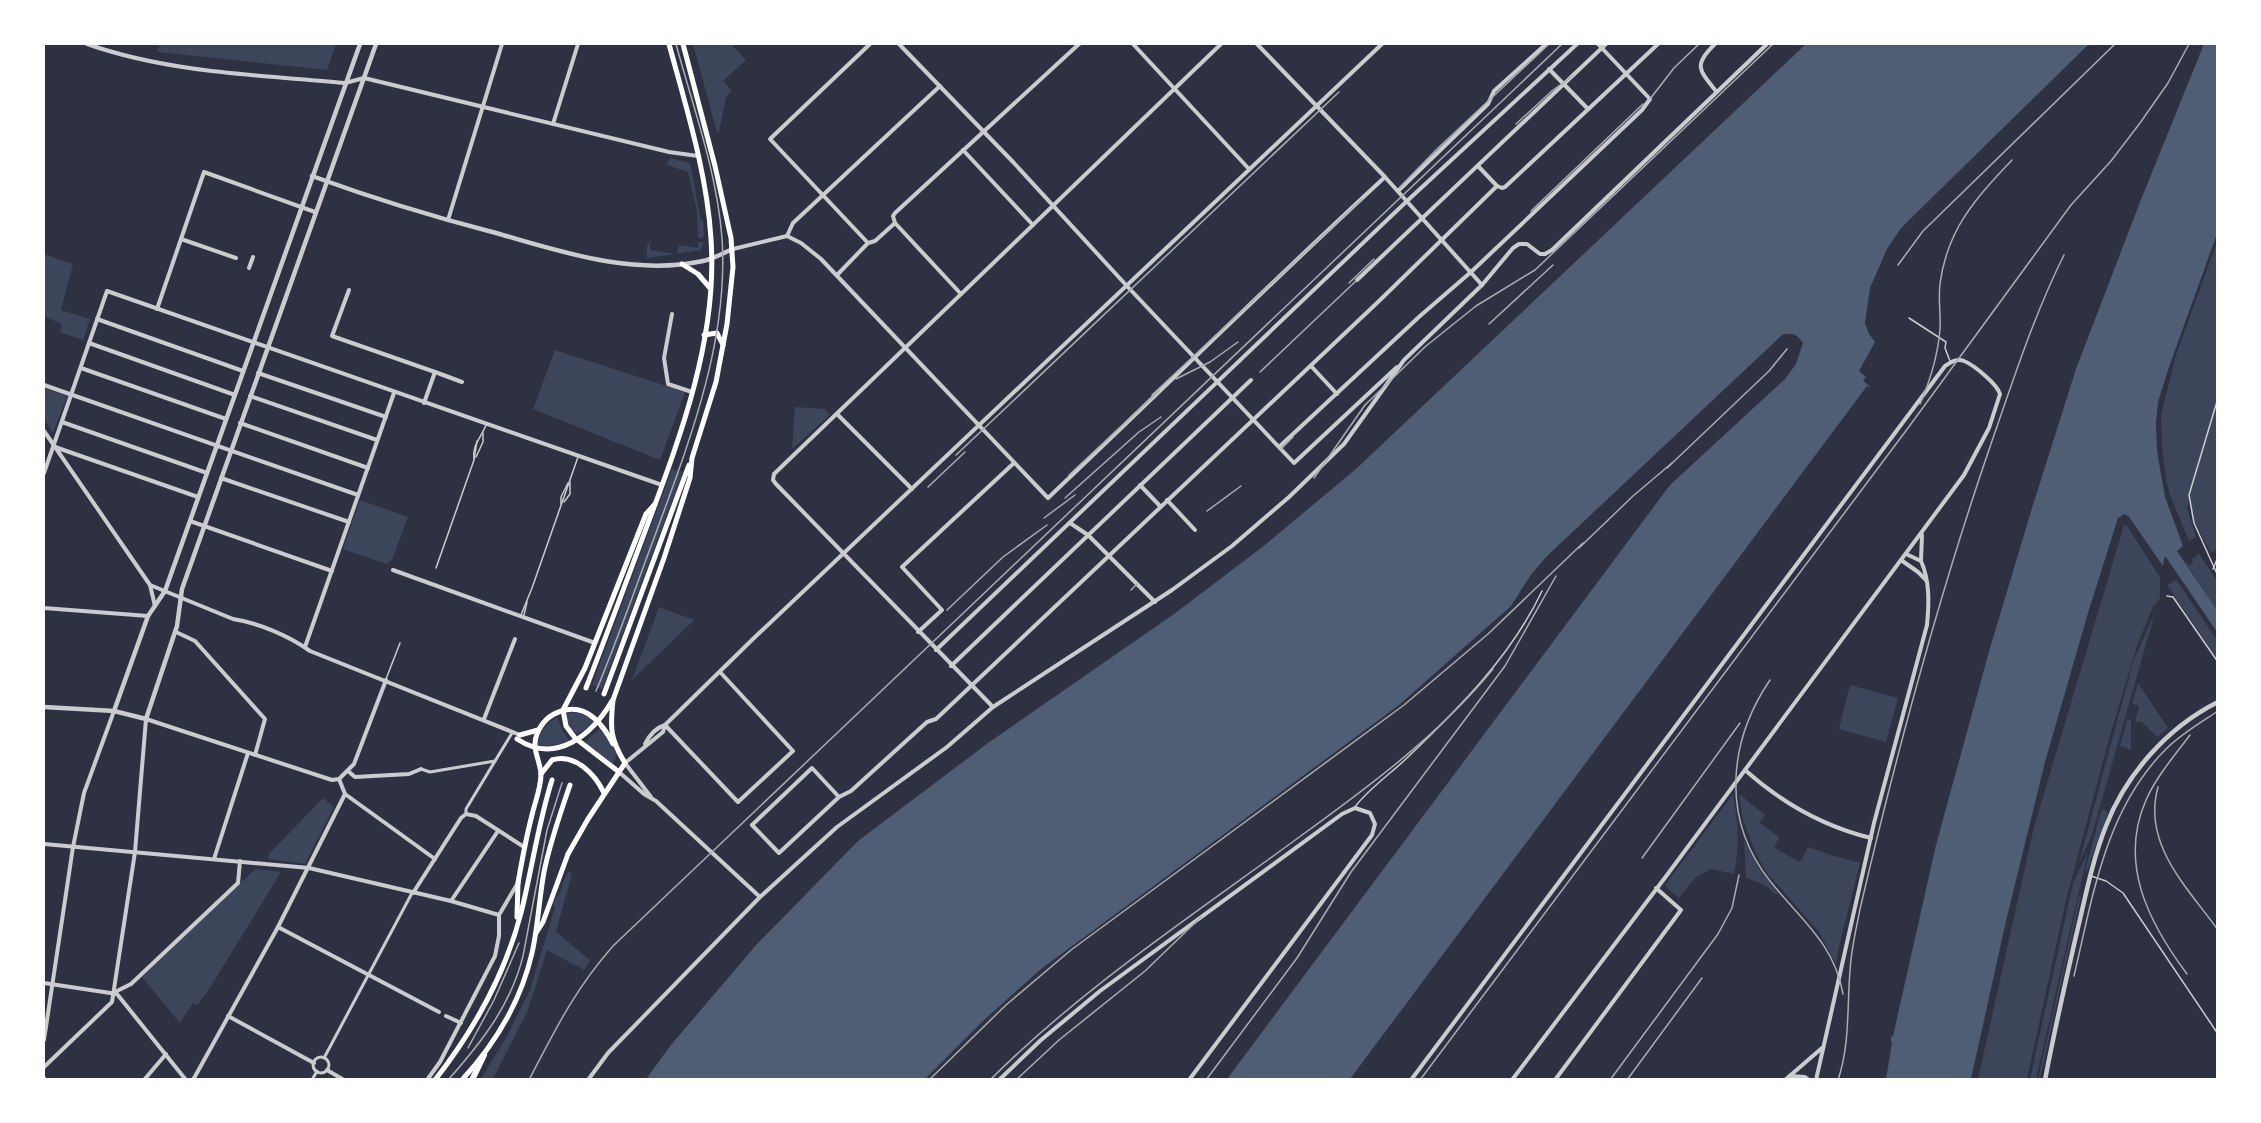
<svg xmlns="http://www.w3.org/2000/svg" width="2261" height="1123" viewBox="0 0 2261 1123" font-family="Montserrat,sans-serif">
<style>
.green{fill:#3c4559}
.water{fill:#4f5d75}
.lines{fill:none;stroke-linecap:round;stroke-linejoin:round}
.service{stroke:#caccd0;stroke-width:1.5}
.pedestrian{stroke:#caccd0;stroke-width:3}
.minor{stroke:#caccd0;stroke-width:4}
.tertiary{stroke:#caccd0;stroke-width:4.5}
.secondary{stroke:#fff;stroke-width:5}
.primary{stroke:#fff;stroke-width:5}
.trunk{stroke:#fff;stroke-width:6}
.tram{stroke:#abadb3;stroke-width:1.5}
.rail{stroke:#abadb3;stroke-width:1.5}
</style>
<rect width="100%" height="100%" fill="#2d3142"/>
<g class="green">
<path d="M160,44h176l-9,26 -170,-18z"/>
<path d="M693,44h38l15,16 -23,21 9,10 -6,6 -7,35h-2z"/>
<path d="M670,158l20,5 10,54 3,4 1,15 -2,2h-4l-1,-27 -9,-39 -21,-7z"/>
<path d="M651,239l-1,11 27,4 2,-9 19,3v-6h6l-3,8 -54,8v-12z"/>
<path d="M2217,242l1,307 -7,4c-9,-17 -20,-33 -22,-54l-2,9 9,29 -7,4 -19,-46 -4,-16 -4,-31 -1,-33 15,-60z"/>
<path d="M44,254l29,10 -12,46 29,9 -7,21 -23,-8 2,-8 -18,-8z"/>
<path d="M555,350l130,42 -25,68 -127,-51z"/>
<path d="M44,388l23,8 -14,37 -9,-14z"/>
<path d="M795,407l30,2 5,6 -38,34z"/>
<path d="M672,469l11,3 -81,217 -10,-4z"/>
<path d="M360,500l48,17 -16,43 -6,4 -43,-15z"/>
<path d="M2124,525l3,1 33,51v21l-7,9 -16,39 -28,93 -43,161 -39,179h-49l56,-252z"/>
<path d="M2199,554l18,27v29l-31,-47 1,-1 3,3 3,-3 -1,-3z"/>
<path d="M2174,581h3l40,59v18l-50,-73z"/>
<path d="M659,607l35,13 -62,60z"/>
<path d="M2155,612l-63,223 -13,28 54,-201z"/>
<path d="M2138,683l30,45 -11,9 -15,-15h-7l4,-16 -7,-2z"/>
<path d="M1850,685l48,13 -12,44 -47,-13z"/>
<path d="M568,713c10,-1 18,1 25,8v4l-16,9 -8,-7 -4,-12z"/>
<path d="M557,717l5,13 8,12 -23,4 -9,-1c1,-13 8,-21 19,-28z"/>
<path d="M2127,719l4,1v30l-11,-4z"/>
<path d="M600,728l17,26 -4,10 -29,-21z"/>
<path d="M1733,794c5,28 7,53 1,80l-23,-5 -16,9 -16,20 -12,-10 -1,-4z"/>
<path d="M1739,794l26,21 -5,8 19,14 -5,11 26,14 8,-15 23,8 29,8 -22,88 -2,13 -17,-32 -52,-59 -11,-19 -13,-34z"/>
<path d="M323,798l11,9 -29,57 -37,-5 1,-5z"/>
<path d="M2104,809l4,4 -21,59 -2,-1 16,-60z"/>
<path d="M1744,841l16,29 18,24h-3l-10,-9 -19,-7z"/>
<path d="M2088,852l-52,227h-6l39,-178 5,-20z"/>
<path d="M255,869l26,3 -73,119 -11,14 -4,-2 -13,20 -38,-46z"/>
<path d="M568,871l4,3 -16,58 34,28 -6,10 -37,-20 -19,60 -35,69 -13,1 27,-44 23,-46 25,-83 -3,-3 7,-10z"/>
<path d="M2079,896h2l-41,183h-2z"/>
</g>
<g class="water">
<path d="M1806,44h283l-188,184 -14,21 -17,39 -5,35 4,11 6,8 -16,29 7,6 -3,4 8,6 -4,-1 -517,693h-123l443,-594 115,-106 11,-15 7,-21c-6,-9 -11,-11 -21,-8l-236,222 -16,19 -19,30 -112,99 -358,264 -57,51 -59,59h-279l25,-34 86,-101 101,-103 130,-98 186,-129 91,-69 92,-77z"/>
<path d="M2204,44h13v190l-48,133 -11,35 -2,22 1,27 8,46 18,49 -6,5 40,59v22l-51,-75 -2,1 -1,8 -34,-49 -4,-3 -7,4 -30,95 -43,149 -39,159 -35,158h-85l6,-36h-1v-6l2,-1 43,-191 54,-197 42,-140 44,-139 64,-167z"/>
</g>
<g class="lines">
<g class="service">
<path d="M1909,318l37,24 -1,6 5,13"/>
<path d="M2218,398l-29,97 5,28 24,53"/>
<path d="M476,457l7,-15v-9"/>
<path d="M474,459c-2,-14 7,-21 12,-34"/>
<path d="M564,502l6,-8v-12"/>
<path d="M561,504v-7l7,-14"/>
<path d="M436,568l38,-108 3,-19"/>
<path d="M2213,569l5,-12"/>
<path d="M2167,596l6,1 45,65"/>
<path d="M521,615l11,-27 46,-131"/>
<path d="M524,615l3,-13"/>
<path d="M386,679l14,-36"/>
<path d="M1355,807c13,-18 38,-35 54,-51 50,-48 103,-101 133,-165"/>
<path d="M2091,876l15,5 17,12 95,141"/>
</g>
<g class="pedestrian">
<path d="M421,769l9,3 65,-11"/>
<path d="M466,814v-5l46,-76"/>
<circle cx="321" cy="1065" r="8"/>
<path d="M324,1058l88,-165"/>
<path d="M312,1080l5,-9"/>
</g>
<g class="minor">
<path d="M87,44c83,29 172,31 258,39l19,-5 305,74 29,4"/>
<path d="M899,44l115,119 112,122 168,178 103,-96"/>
<path d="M1133,44l116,125"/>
<path d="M1257,44l128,133 97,108"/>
<path d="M1715,44c-22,21 -16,26 1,47"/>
<path d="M1549,69l39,40"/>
<path d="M553,124l25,-80"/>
<path d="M963,150l70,75"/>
<path d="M1478,166l19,20"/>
<path d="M1497,186l5,2 3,-1 153,-143"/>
<path d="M1398,191l90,-87 6,-13 52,-47"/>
<path d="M448,220l54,-176"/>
<path d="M895,223l-2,-7 2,-3 184,-169"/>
<path d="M787,236l6,-13 147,-137"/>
<path d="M181,239l55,19"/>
<path d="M868,243l-98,-104 100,-95"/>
<path d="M733,249l54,-13 14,7 20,16 227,239c113,-107 223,-216 337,-321"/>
<path d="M249,268l4,-11"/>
<path d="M837,275l31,-32 7,-2 20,-18 66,71"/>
<path d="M1357,280l249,-236"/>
<path d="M349,290l-17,46 103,36 -11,31"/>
<path d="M157,309l47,-137 111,40"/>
<path d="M672,314l-8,44 4,26 24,8"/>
<path d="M97,319l146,52"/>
<path d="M89,343l146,52"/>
<path d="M1311,366l26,28"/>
<path d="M81,368l145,51"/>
<path d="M435,372l27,10"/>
<path d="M258,373l128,44"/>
<path d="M44,385l314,110"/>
<path d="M250,396l127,44"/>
<path d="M837,414l75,75"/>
<path d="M62,422l145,51"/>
<path d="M240,423l128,45"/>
<path d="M44,431l106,154 5,21"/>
<path d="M55,447l143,50"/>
<path d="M1279,447l141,-131 51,-44 171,-162 8,-11 -52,-55"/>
<path d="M44,473l63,-182 555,194"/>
<path d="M221,478l128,44"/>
<path d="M1140,485l20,21"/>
<path d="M1167,500l28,30"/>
<path d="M190,521l142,50"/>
<path d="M1070,523l18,12 67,67"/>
<path d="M1901,560l17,12 8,8"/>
<path d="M1921,560l1,-25"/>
<path d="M393,570l202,73"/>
<path d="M150,585l83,34c26,4 56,17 77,32l210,84"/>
<path d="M44,608l104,8"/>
<path d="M176,632l19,9 70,78 -10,36"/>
<path d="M918,632l24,-22 -40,-43 112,-104"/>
<path d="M305,647l89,-254"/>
<path d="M936,650l471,-449 170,-157"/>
<path d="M951,666l300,-286"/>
<path d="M993,707l-217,-223 -3,-4 1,-6 447,-430"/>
<path d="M484,719l31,-80"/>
<path d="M665,725l73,77 55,-51 -73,-79"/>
<path d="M645,744c4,-8 10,-16 20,-19"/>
<path d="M1745,770c37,33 77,56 126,68"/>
<path d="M348,771l7,6 54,-3 12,-5"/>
<path d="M619,772l25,22 12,7 104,96"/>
<path d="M345,794l90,65"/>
<path d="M651,797l-26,-34 38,-31 2,-7 90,-88 627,-593"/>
<path d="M839,797l-27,-29 -60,57 27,28 60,-56 12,-6 76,-69 9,-3 442,-417 119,-116"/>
<path d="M44,844l265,24 142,33 48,14"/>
<path d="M214,859l34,-106"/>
<path d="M413,893l48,-75 5,-4 10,2 48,31"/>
<path d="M451,901l47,-70"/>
<path d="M278,927l161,85"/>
<path d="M44,983l73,11 69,86"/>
<path d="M115,992l16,-8 107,-101 2,-22"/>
<path d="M228,1016l86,47"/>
<path d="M446,1016l15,7"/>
<path d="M44,1040l29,-193 11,-54 30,-82"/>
<path d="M44,1067l68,-65 23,-150 11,-133 186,61 7,-1 15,-15 32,-84"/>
<path d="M327,1070l17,10"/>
<path d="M1790,1076l15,1 4,3"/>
<path d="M44,1078l1,2"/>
<path d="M144,1080l22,-26"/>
<path d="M193,1080l85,-153 67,-133 -6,-15"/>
<path d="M427,1080l13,-18 55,-106 4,-20v-21l17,-29"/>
<path d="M588,1080l20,-27 152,-156 77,-70 110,-80 46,-40 179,-117 60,-44 57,-49 55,-53 60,-84 78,-75 31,-37 6,-4h8l13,10h5l7,-4 215,-206"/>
<path d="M999,1080l42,-40 59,-49 242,-177 13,-6 15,5 5,11 -3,11 -183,245"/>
<path d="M1411,1080l534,-714c6,-4 12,-8 19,-5 10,4 33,23 36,33l-11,34 -25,47 -297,400 -155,205"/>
<path d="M1555,1080l126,-170 -25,-22"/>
<path d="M1785,1080l37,-32"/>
<path d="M1816,1080l58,-257 53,-198c2,-21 3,-44 -6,-64l-15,-7"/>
</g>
<g class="tertiary">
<path d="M312,176c60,22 122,41 184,57 67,19 136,43 207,28 10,-2 20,-8 30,-12"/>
<path d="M44,707l70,4 32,8 31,-93 5,-37 194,-545"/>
<path d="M114,711l34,-95 17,-25 195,-547"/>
<path d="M2045,1080c9,-48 20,-96 31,-144 9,-37 16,-75 30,-110 20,-52 62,-99 112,-124"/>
</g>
<g class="secondary">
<path d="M520,735l18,-5"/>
<path d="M517,739c39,26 75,-4 95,-38"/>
<path d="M619,772l-44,-34 -9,-12 -3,-16 22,-42 61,-154 9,-10"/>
<path d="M541,774l11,-14c23,-7 43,14 52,33"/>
<path d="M568,854l20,-35 37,-56c-15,-24 -15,-35 -12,-63"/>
<path d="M518,883c4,-23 8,-45 14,-68 3,-13 9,-27 9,-41 -1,-14 -10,-26 -4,-40 9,-23 37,-33 57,-16 8,7 14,16 19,26"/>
</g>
<g class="primary">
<path d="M682,264l16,10 12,14"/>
<path d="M704,335l13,-2 6,12"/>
<path d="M586,688c21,-54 41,-108 61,-162 34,-91 71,-189 64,-287 -4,-66 -25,-132 -42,-195"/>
<path d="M604,694l85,-229"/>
<path d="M613,700l51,-142 26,-80 2,-20 24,-76 11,-58 6,-57 -2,-29 -16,-72 -32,-122"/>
<path d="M517,917l1,-34"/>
<path d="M536,933l7,-11 25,-68"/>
<path d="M435,1080c39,-50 70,-105 86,-167 11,-44 17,-89 31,-133"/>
<path d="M462,1080c33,-36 59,-79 70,-127 6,-26 7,-54 12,-81 6,-30 16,-58 26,-87"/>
</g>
<path class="trunk" d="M472,1080l12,-25"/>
<g class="tram">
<path d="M596,691c21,-50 39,-102 58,-153 35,-95 75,-197 68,-300 -5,-66 -29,-131 -46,-194"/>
<path d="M468,1048l26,-48 25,-57"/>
<path d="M448,1080c33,-37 63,-75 75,-124l24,-126 15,-47"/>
</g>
<g class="rail">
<path d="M1650,99l24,-31 25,-24"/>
<path d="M1516,124l37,-34 20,-14"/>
<path d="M1400,187l36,-37 113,-106"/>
<path d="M1531,211l112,-107"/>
<path d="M1898,265l25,-34 192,-187"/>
<path d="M1349,283l25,-24"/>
<path d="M1489,324l64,-59"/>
<path d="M1260,372l97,-92"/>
<path d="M1176,379l34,-17 28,-20"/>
<path d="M1152,395l210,-196"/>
<path d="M1920,404c10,-23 18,-50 20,-75 1,-15 -2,-30 0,-45 7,-55 36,-86 72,-124"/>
<path d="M1281,449l12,-12"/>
<path d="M956,455l383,-363"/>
<path d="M1667,468l102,-97 18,-22"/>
<path d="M1069,475l90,-84"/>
<path d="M1314,478l51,-73 61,-59 50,-40 59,-36 238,-226"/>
<path d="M928,487l37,-35"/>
<path d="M1065,498l74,-66 22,-15"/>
<path d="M1207,511l34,-25"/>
<path d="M1044,518l31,-23"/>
<path d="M1579,548l54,-52 39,-33"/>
<path d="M1131,590l6,-6"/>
<path d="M947,610l56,-53 44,-32"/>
<path d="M1770,680c-42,62 -49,139 0,201 30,38 64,62 73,113"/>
<path d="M2158,787c-16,57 29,100 60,143"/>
<path d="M1642,858l98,-135"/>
<path d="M2187,974c-38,-51 -69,-110 -41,-174 10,-23 29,-45 44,-65"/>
<path d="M2074,976c19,-80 31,-166 92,-227 15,-15 34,-26 52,-38"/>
<path d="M529,1080c26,-50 46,-91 84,-134l949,-902"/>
<path d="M929,1080l77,-75 65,-55 333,-245 84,-71 95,-91"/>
<path d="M990,1080c92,-92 203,-165 308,-242 69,-50 140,-102 195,-169"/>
<path d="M1016,1080l43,-40 86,-69 56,-54"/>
<path d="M1206,1080l91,-122 54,-86 154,-206 51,-90"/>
<path d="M1420,1080l488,-652 163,-223 40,-44 29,-38 28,-40 21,-39"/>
<path d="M1610,1080l108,-146 14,-26 7,-33"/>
<path d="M1627,1080l75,-102"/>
<path d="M1838,1080c12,-35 9,-73 12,-109 1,-21 6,-41 10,-62 37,-158 79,-315 132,-468 22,-63 42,-126 72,-186"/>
</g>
</g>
<rect width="2261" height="1123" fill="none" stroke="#ffffff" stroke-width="90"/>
</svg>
